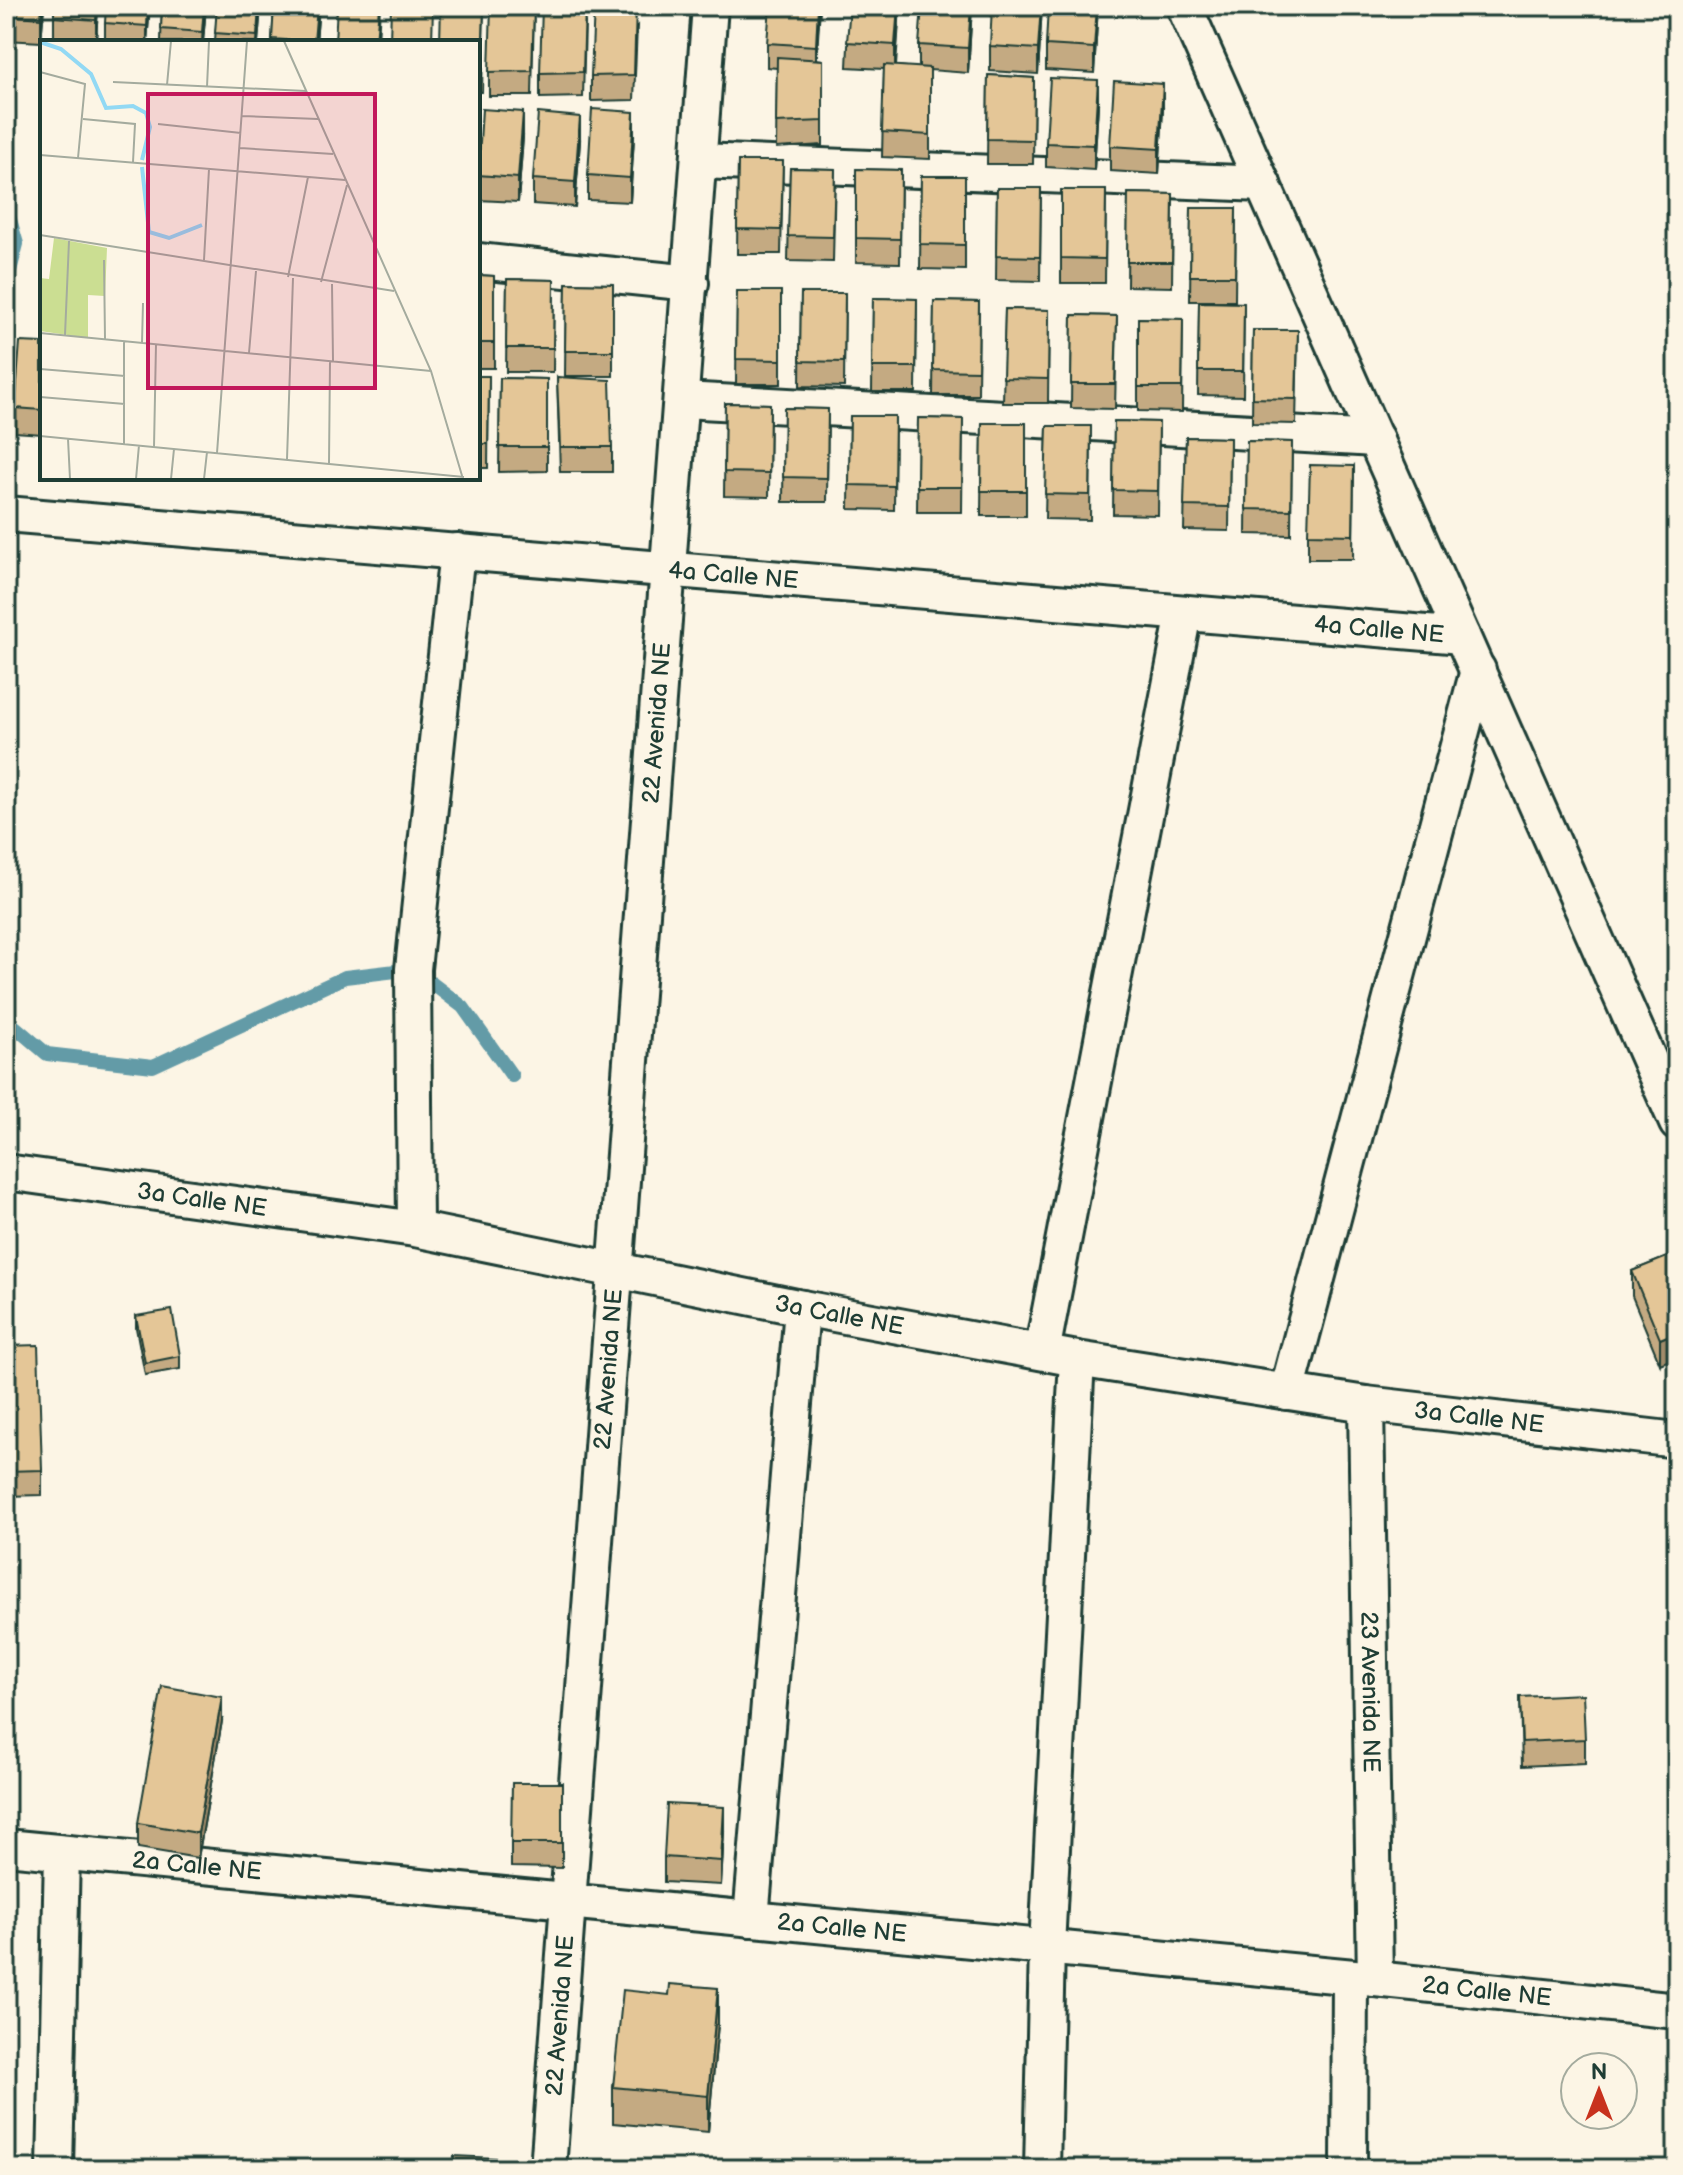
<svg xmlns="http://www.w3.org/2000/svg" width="1683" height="2175" viewBox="0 0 1683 2175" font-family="'Balsamiq Sans',sans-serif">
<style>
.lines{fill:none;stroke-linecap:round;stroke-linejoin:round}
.stream{stroke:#649ba7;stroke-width:14}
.minor-casing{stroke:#1f3d34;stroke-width:40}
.minor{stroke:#fcf5e5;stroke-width:34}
.wall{fill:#c4aa82;stroke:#1f3d34;stroke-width:2}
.shaded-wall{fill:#a08b6a;stroke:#1f3d34;stroke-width:2}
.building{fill:#e4c697;stroke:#1f3d34;stroke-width:2}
.labels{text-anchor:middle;stroke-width:6;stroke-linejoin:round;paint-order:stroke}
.street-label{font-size:24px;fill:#1f3d34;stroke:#fcf5e5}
.inset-river{fill:none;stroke:#92d9f4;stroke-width:4}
.inset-road{fill:none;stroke:#a4ab9e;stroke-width:2}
.view{fill:#c2185b;fill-opacity:0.15;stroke:#c2185b;stroke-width:4}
.inset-edge{fill:none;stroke:#1f3d34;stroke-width:4}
</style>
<rect width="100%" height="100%" fill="#fcf5e5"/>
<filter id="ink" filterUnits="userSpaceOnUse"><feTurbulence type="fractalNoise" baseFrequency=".0125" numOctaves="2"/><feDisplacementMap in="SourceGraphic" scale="16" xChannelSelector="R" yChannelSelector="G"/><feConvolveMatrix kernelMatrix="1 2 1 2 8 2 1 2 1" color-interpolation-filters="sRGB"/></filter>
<g filter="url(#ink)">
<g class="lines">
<g class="stream">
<path d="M6,206l11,38 -11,42"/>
<path d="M6,1008l1,12 40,34 106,12 192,-89 68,-8 50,38 49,69"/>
</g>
<defs>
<g id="minor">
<path d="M1184,6l493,1117"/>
<path d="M700,161l563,23"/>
<path d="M478,261l213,22"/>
<path d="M683,400l693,39"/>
<path id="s1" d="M6,514l1456,122"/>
<path id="s2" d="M6,1172l409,57 387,79 275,51 289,45 311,36"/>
<path d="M415,1229l-2,-260 44,-418"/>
<path d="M1042,1352l142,-739"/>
<path d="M1287,1392l191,-722"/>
<path id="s3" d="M1366,1404l9,575"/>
<path id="s4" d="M6,1847l1369,132 302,32"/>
<path d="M751,1919l51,-611"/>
<path d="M55,2169l7,-316"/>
<path id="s5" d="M548,2169l162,-2163"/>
<path d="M1042,2169l5,-222 30,-588"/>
<path d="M1349,2169l1,-192"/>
</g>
</defs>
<use href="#minor" class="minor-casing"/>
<use href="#minor" class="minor"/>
</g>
<g class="wall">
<path d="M6,6h38l-3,36 -35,-2z"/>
<path d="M98,6l-2,36 -42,-1v-24z"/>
<path d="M150,6l-3,36h-42v-19z"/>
<path d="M162,6h44l-3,36h-42z"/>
<path d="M217,6h44l-3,36h-43z"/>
<path d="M274,6h45l-3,36h-44z"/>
<path d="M484,6l-2,86h-4v-50z"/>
<path d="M534,6l-2,90h-43v-24z"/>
<path d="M820,6l-4,53 7,1v85l-47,3 1,-80 -10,-1v-24z"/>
<path d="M850,6h50l-4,60 23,2v-23l53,-39 -4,67 -38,-3v89l-48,-2 2,-88 -37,-2z"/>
<path d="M1042,6l-4,68 -48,-3v-25z"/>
<path d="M1098,6l-4,67 -48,-3v-25z"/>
<path d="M585,23l-2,74 -43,1v-25z"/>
<path d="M637,26l-3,74 -43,1v-25z"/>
<path d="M988,75l46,3 -1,86h-46z"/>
<path d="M1098,105l-4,65 -48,-3v-24z"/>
<path d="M1163,109l-4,65 -49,-3v-25z"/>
<path d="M523,137l-5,65 -40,-2v-38z"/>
<path d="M634,137l-4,65 -42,-2v-25z"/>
<path d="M580,141l-5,66 -42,-3v-25z"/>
<path d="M738,161h45l-2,93h-44z"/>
<path d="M790,168l45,1 -2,93 -45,-1z"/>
<path d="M856,169l45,1 -1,93 -44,-1z"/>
<path d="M921,176h44v94l-45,-1z"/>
<path d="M997,188h44l-1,93 -44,-1z"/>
<path d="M1061,190h45l-1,93h-44z"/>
<path d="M1128,193l45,1 -1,93 -45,-1z"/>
<path d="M1191,208h45l-1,93h-45z"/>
<path d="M478,275l16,1v92h-16z"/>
<path d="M507,279l47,1 -1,92h-47z"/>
<path d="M566,283l47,1v92h-48z"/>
<path d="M737,291h44v93h-45z"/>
<path d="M801,293h44l-1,94 -44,-1z"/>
<path d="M873,298l44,1 -1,93h-44z"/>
<path d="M934,301l45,1 -1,93h-45z"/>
<path d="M1199,302l45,1 -1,93 -45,-1z"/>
<path d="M1005,309l44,1 -1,93h-45z"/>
<path d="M1072,315l45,1 -2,93 -44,-1z"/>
<path d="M1138,318l45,1 -1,93 -44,-1z"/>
<path d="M1253,330h45l-2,94 -44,-1z"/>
<path d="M42,343v91l-27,-2v-24z"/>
<path d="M478,376h11l-1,92h-10z"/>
<path d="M557,377l55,70v25h-52z"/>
<path d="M500,378l47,1v92l-48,1z"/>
<path d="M725,403l45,1 -1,93 -45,-1z"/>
<path d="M784,408l44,1 -1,93h-44z"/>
<path d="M850,416h45l-1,94 -45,-1z"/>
<path d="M918,418l45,1 -1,93h-45z"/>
<path d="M1114,421l45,1 -1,93 -45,-1z"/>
<path d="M982,423h44v93h-45z"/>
<path d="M1047,426h44l-1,94 -45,-1z"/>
<path d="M1186,437l44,1 -1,93 -45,-1z"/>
<path d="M1247,441l45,1 -1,93 -45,-1z"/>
<path d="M1354,466l-1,93h-45v-25z"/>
<path d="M1677,1253l-17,111 -28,-68v-25z"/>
<path d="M136,1316l44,40v13l-35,6 -9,-47z"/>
<path d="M6,1346l36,124v25l-36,1z"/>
<path d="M1520,1697l65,42v24l-63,3z"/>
<path d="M222,1721l-24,137 -60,-10v-25z"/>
<path d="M562,1783v85l-51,-1v-24z"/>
<path d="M724,1832l-3,53 -57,-3v-25z"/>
<path d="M669,1995l49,29 -10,108 -95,-9v-36z"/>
</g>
<g class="shaded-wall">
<path d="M42,6h2l-3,36v-24z"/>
<path d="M97,6h1l-2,36v-22z"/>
<path d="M148,6h2l-3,36v-16z"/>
<path d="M204,6h2l-3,36h-1z"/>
<path d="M259,6h2l-3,36h-1z"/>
<path d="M317,6h2l-3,36h-2z"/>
<path d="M379,6h1l-2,36h-2z"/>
<path d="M818,6h2l-4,65v-25z"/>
<path d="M898,6h2l-5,64v-25z"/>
<path d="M971,6h1l-4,67v-25z"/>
<path d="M1041,6h1l-4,68v-25z"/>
<path d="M1097,6h1l-4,67v-25z"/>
<path d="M1098,80v25l-4,65v-25z"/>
<path d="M1163,84v25l-4,65v-25z"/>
<path d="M523,112v25l-5,65v-24z"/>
<path d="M634,112v25l-4,65v-24z"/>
<path d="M580,117v24l-5,66v-25z"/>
<path d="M1677,1332v25l-17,7v-25z"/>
<path d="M222,1697v24l-24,137v-25z"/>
<path d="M724,1807v25l-3,53v-24z"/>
<path d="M718,1988v36l-10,108v-36z"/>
</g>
<g class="building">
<path d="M6,6h36l-1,12 -35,-3z"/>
<path d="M54,6h43l-1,14 -42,-3z"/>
<path d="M106,6h42l-1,20 -42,-3z"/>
<path d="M162,6h42l-2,26 -41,-3z"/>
<path d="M217,6h42l-2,30 -42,-3z"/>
<path d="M274,6h43l-3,36 -42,-3z"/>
<path d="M337,6h42l-3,36h-41z"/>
<path d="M391,6h42l-1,36h-42z"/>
<path d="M441,6h43l-2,61 -4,1v-26h-38z"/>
<path d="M491,6h43l-2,65 -43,1z"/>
<path d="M542,6h43l-2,66 -43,1z"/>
<path d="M594,6h42l-2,69 -43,1z"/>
<path d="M770,6h48l-2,40 -49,-3z"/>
<path d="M850,6h48l-3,39 -48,-3z"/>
<path d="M922,6h49l-3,42 -49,-3z"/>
<path d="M992,6h49l-3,43 -48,-3z"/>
<path d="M1048,6h49l-3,42 -48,-3z"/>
<path d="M777,57l46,3v61l-47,2z"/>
<path d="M884,65l46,3v67l-48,-3z"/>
<path d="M988,75l46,3 -1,62 -46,-1z"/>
<path d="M1050,78l48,2 -4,65 -48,-2z"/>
<path d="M1114,81l49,3 -4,65 -49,-3z"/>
<path d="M482,109l41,3 -5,66 -40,-3z"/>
<path d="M592,109l42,3 -4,66 -42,-3z"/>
<path d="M538,113l42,4 -5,65 -42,-3z"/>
<path d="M738,161h45l-2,69 -44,-1z"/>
<path d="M790,168l45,1 -2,68 -45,-1z"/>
<path d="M856,169l45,1 -1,69 -44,-1z"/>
<path d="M921,176h44v69l-45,-1z"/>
<path d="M997,188h44l-1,69 -44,-1z"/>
<path d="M1061,190h45l-1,69 -44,-1z"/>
<path d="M1128,193l45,1 -1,68h-45z"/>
<path d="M1191,208h45l-1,68h-45z"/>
<path d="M478,275l16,1v67h-16z"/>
<path d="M507,279l47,1 -1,68h-47z"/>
<path d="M566,283l47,1v67h-48z"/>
<path d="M737,291h44v69l-45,-1z"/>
<path d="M801,293h44l-1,69 -44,-1z"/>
<path d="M873,298l44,1 -1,68h-44z"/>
<path d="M934,301l45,1 -1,69 -45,-1z"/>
<path d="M1199,302l45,1 -1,68h-45z"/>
<path d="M1005,309l44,1 -1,69 -45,-1z"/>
<path d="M1072,315l45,1 -2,68h-44z"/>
<path d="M1138,318l45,1 -1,68h-44z"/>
<path d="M1253,330h45l-2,69 -44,-1z"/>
<path d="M20,342l22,1v67l-27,-2z"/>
<path d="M478,376h11l-1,68h-10z"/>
<path d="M557,377l53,3 2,67h-52z"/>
<path d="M500,378l47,1v68h-48z"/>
<path d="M725,403l45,1 -1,69 -45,-1z"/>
<path d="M784,408l44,1 -1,69 -44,-1z"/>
<path d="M850,416h45l-1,70 -45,-1z"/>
<path d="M918,418l45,1 -1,68h-45z"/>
<path d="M1114,421l45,1 -1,69 -45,-1z"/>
<path d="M982,423h44v68h-45z"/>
<path d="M1047,426h44l-1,69 -45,-1z"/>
<path d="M1186,437l44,1 -1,69 -45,-1z"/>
<path d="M1247,441l45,1 -1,68 -45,-1z"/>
<path d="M1310,465l44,1 -1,69 -45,-1z"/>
<path d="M1677,1253v79l-17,7 -28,-68z"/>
<path d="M172,1310l8,46 -35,7 -9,-47z"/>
<path d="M38,1345l4,125 -36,1v-125z"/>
<path d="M162,1686l60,11 -24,136 -60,-10z"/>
<path d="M1583,1694l2,45 -63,3 -2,-45z"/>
<path d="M512,1783h50v60h-51z"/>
<path d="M667,1804l57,3 -3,54 -57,-4z"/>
<path d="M670,1984l48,4 -10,108 -95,-9 10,-97 46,5z"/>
<path d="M454,2156l62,3v10h-63z"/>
</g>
</g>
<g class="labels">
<g class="street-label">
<text dy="8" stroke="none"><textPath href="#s1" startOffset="730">4a Calle NE</textPath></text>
<text dy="8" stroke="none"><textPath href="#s1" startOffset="1378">4a Calle NE</textPath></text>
<text dy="8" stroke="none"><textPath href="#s5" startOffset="1450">22 Avenida NE</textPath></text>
<text dy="8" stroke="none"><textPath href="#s2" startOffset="198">3a Calle NE</textPath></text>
<text dy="8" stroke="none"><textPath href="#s2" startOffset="846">3a Calle NE</textPath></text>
<text dy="8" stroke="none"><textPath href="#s5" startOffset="802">22 Avenida NE</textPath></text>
<text dy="8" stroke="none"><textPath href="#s2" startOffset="1494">3a Calle NE</textPath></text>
<text dy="8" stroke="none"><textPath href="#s3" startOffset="288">23 Avenida NE</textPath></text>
<text dy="8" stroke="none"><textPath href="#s4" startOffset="192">2a Calle NE</textPath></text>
<text dy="8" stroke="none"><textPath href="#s4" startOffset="840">2a Calle NE</textPath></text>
<text dy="8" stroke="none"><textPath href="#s4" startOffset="1488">2a Calle NE</textPath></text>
<text dy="8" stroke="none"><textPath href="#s5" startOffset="154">22 Avenida NE</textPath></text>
</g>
</g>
<g transform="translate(40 40)">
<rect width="440" height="440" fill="#fcf5e5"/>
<path d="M14,198l53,10 -2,48 -17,-1v43l-48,-7v-53l9,1z" fill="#cbde92"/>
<path class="inset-river" d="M0,2l21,7 30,25 15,34 27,-2 13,7 4,14 -8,33M102,127l7,65 20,6 33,-13"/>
<path class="inset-road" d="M244,1l147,330 32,108M0,32l45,12 -7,74M73,42l193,9M127,45l4,-44M167,47l2,-46M202,76l76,3M43,79l52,5 -2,38M118,84l83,9M200,108l93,6M0,115l305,25M0,195l354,56M64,220l1,79M164,220l5,-91M248,237l20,-100M281,242l26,-97M292,244l1,77M0,293l391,38M25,295l4,-94M102,303l1,-40M209,313l7,-82M0,329l85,7M0,357l85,7M0,396l424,41M28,399l2,40M84,404v-103M114,407l2,-103M177,413l30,-412M247,419l6,-181M289,423l1,-102M96,439l3,-34M131,439l3,-30M164,439l3,-27"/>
<path class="view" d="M108,54h227v294h-227z"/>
<rect width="440" height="440" class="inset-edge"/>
</g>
<rect width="1683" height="2175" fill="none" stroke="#fcf5e5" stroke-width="32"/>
<rect x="16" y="16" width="1651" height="2143" fill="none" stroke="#1f3d34" stroke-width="3" filter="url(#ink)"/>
<g transform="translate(1599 2091)"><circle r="38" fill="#fcf5e5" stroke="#a4ab9e" stroke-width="2"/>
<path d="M0-6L14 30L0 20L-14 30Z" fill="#c8321e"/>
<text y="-12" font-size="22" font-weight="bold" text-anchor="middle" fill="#1f3d34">N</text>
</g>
</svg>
